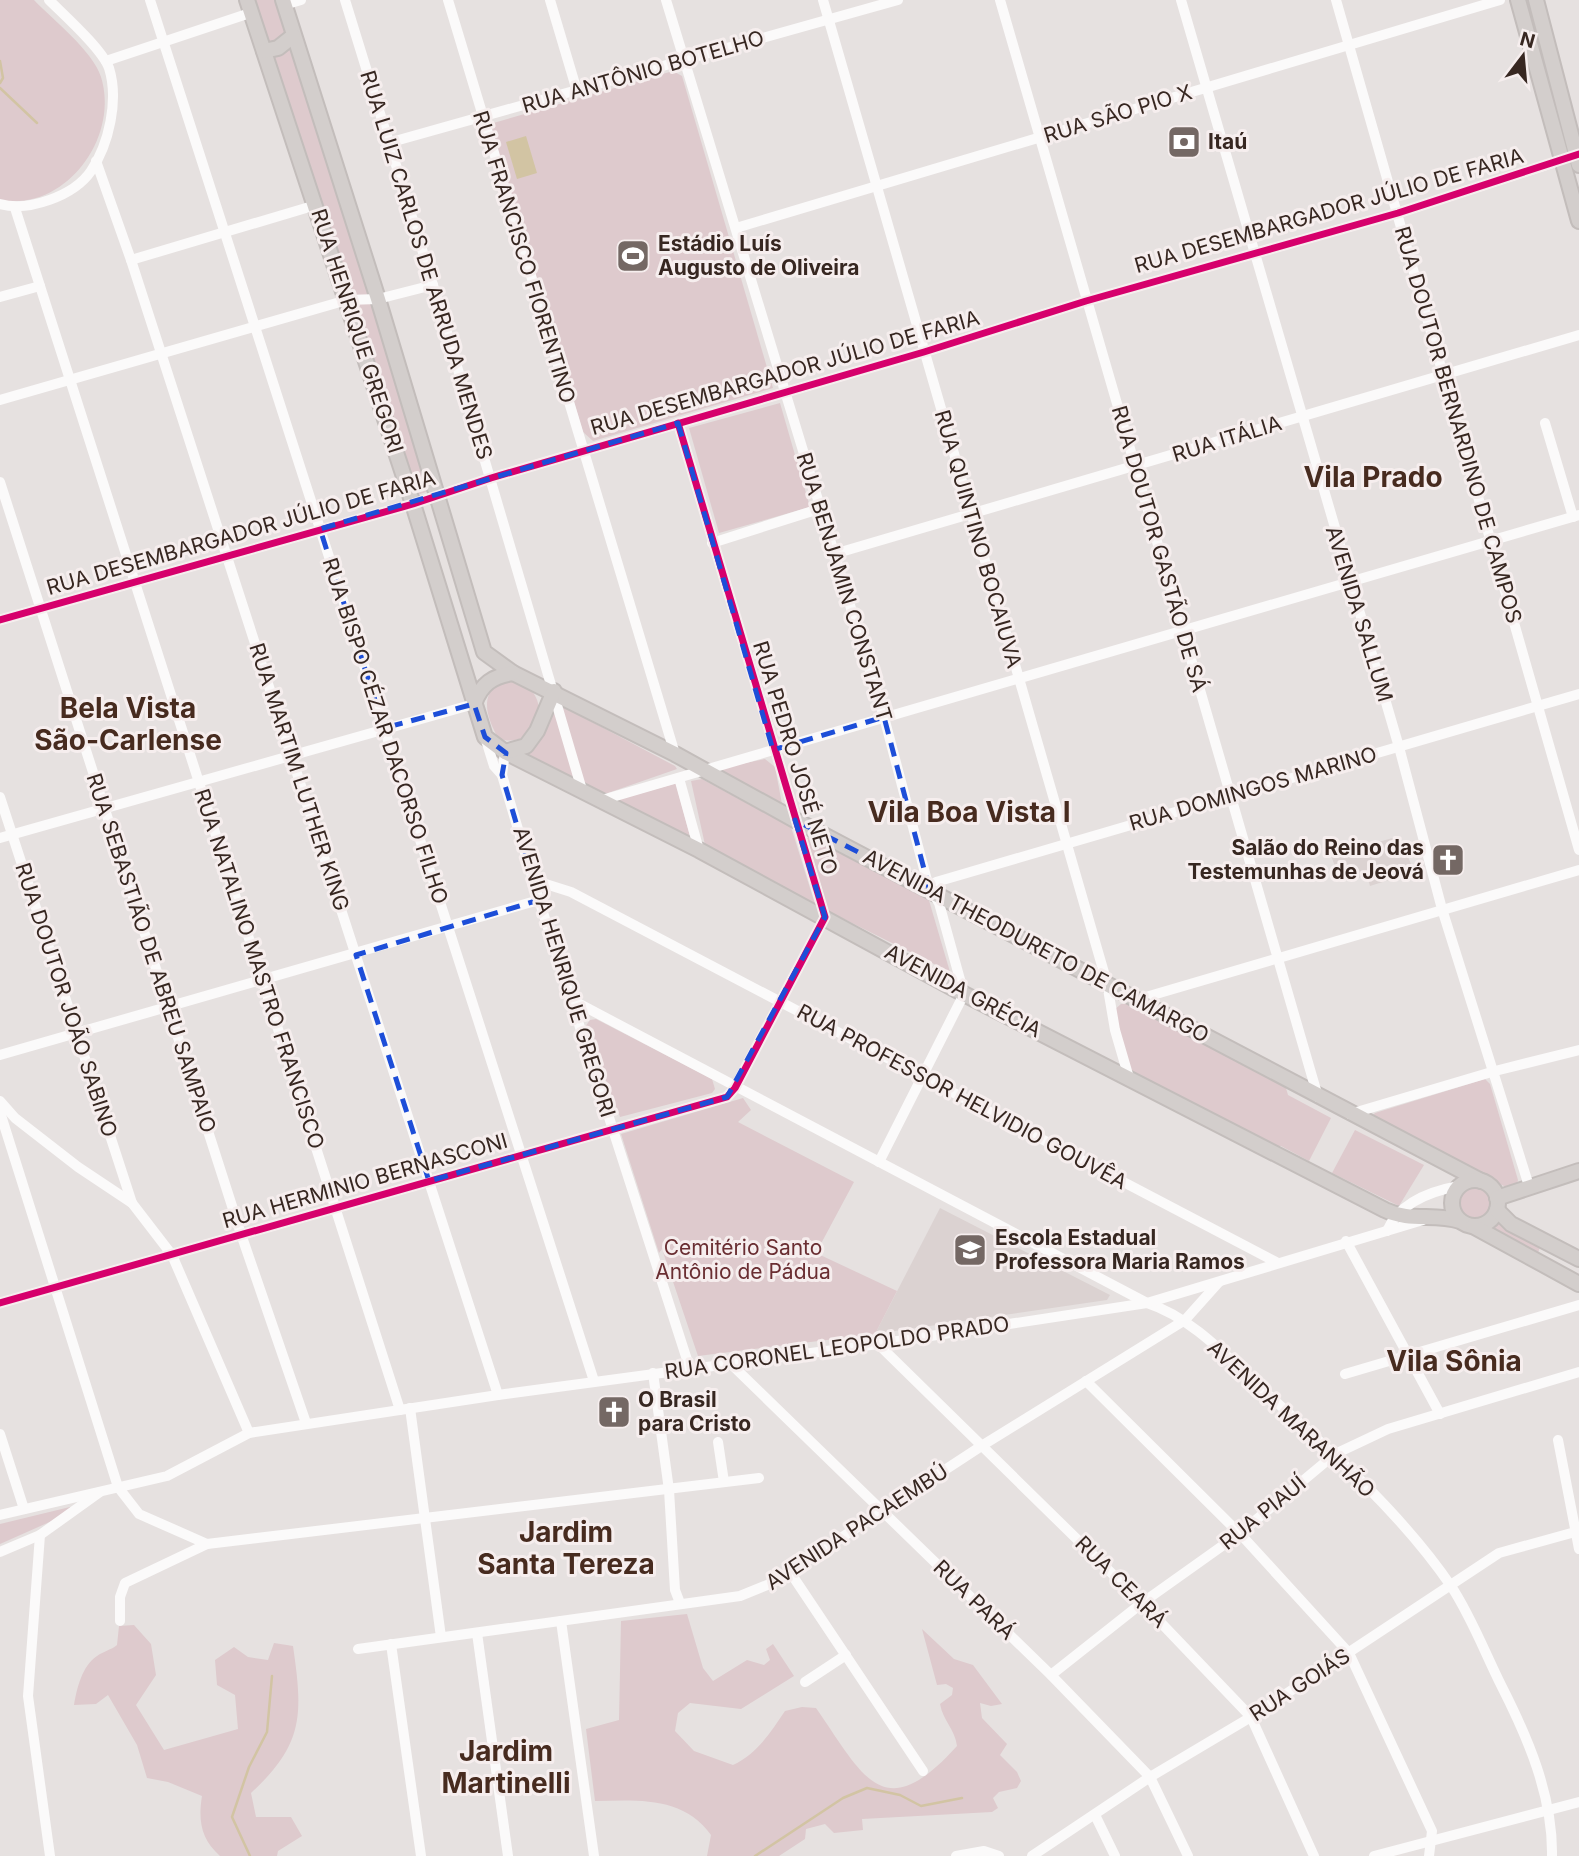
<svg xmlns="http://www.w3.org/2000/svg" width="1579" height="1856" viewBox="0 0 1579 1856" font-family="Inter,sans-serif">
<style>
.built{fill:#dbd2d1}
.green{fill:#decacd}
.water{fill:#d2c4a3}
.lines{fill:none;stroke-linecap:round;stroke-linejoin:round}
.stream{stroke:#d2c4a3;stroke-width:2.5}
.major-casing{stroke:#c3bdbb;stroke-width:18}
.minor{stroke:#fbfafa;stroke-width:10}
.major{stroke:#d3cecc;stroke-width:14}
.cycleway-casing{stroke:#f6eeee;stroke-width:11}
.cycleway{stroke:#d6006c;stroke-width:7}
.marked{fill:none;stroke:#1d4ed8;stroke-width:5;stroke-dasharray:14 9;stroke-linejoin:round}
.labels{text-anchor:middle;stroke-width:6;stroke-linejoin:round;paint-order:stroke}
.street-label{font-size:21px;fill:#372721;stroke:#f6eeee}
.poi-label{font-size:21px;font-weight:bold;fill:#372721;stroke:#f6eeee;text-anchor:start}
.park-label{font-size:21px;fill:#6a2e32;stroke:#f6eeee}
.district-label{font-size:28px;font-weight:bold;fill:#472b1f;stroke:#f6eeee}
</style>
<rect width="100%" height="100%" fill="#e6e1e0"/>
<g class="built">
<path d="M1400,836l14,36 -44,14 -3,-10 -27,6 -9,-27z"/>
<path d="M940,1208l170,87 -3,5 -232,34z"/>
</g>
<g class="green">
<path d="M0,0h34c19,20 59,51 67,77 19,61 -36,135 -101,123z"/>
<path d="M254,0h24l151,491 -24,8z"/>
<path d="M673,71l9,5 91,312 -180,53 -10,-9 -93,-308z"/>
<path d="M780,403l30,104 -91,26 -30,-105z"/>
<path d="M510,680c51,10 26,74 -12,58 -9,-17 -18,-37 -3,-53z"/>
<path d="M552,706l25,75 -56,-25 22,-22z"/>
<path d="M562,706l113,60 2,3 -72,25 -21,-8z"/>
<path d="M765,759l10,8 7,37 -71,-34z"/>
<path d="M702,779l89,48 24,77 -110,-59 -14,-64z"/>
<path d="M676,784l15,56 -78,-39 61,-17z"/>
<path d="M813,837l115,60 22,75 -122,-61 -21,-68v-5z"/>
<path d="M1121,1004h8l157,84 2,7 43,23 -22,43 -28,-15h-8l-142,-72 -17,-64z"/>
<path d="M596,1019l116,60 3,10 -3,4 -92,24 -35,-90 5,-7z"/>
<path d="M1485,1079l5,5 28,96 -1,4 -7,5 -141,-69 6,-7z"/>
<path d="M743,1098l8,12 -13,12 116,60 -38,71 81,38 -22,43 -177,22 -36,-107 -3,4 -38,-119z"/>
<path d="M1355,1130l69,35 -25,41 -67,-33z"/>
<circle cx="1475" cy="1203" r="15"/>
<path d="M1502,1219l38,28 -2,6 -48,-24z"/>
<path d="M70,1507l2,4 -9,5 -63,28v-20z"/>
<path d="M687,1614l16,54 10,13 34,-21 17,5 6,-5 -4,-11 7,-5 21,32 -53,33 -51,-6 -12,10 -3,18 19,20 39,14c24,-11 37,-32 52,-54l17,-4 14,1c48,69 67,120 141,38 -2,-17 -14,-25 -17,-42l12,-9 1,-7 -7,-4 -9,1 -15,-56 32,30 19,6 29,39 -11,2 -11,-3 2,15 25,26 -7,11 17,17 4,9 -4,7 -18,4 -6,6 5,10 -6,4 -130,7 1,11 -29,3 -9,-9 -19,5 -1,10 -26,17h-72l4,-21c-27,-39 -74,-35 -116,-34l-9,-72 33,-9 2,-99z"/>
<path d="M134,1625l17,19 5,31 -20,30 28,45 74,-21 -3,-34 -18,-10 -2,-25 19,-13 14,10 20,3 6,-17 19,3c10,69 11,98 -42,147l5,24h35l11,19 -24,15 -1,5h-57c-19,-17 -22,-35 -18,-60l-34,-14 -21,-4 -10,-33 -29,-50 -12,9 -22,1c3,-17 8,-39 23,-49 7,-5 14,-6 20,-11l2,-19z"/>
</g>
<path class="water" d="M526,136l11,37 -20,6 -11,-37z"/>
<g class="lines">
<g class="stream">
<path d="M0,61l3,17 -3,5"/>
<path d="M0,88l37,35"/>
<path d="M250,1856l-18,-39 17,-50 18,-35 5,-56"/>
<path d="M755,1856l88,-58 24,-10 33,7 21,11 41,-8"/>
</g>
<defs>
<g id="major">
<path d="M247,0l166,504 72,233 20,15 194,98 265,144 421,216c25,12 49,3 75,11"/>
<path d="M283,0l95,299 106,353 29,21 162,81 120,66 686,361"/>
<path d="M1518,0l61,221"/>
<path d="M1536,0l43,165"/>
<path d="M264,51l14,-3 15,-12"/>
<path d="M474,704c7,-20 19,-28 39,-31"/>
<path d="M505,752l21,-6 11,-15 17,-40"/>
<circle cx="1475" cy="1203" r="23"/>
<path d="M1497,1198l82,-27"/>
<path d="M1497,1210l14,14 68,35"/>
<path d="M1473,1226l106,58"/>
</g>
</defs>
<use href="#major" class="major-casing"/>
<g class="minor">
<path d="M150,0l444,1381"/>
<path d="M345,0l88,285 149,505"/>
<path d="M448,0l227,754"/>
<path d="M550,0l27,91"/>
<path d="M666,0l218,717 45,171 10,15 25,91 -85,168"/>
<path d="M823,0l284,983 8,47 14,48"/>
<path d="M1000,0l318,1097"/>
<path d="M1181,0l218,747 43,162 87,277"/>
<path d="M1336,0l243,850"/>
<path d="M284,5l17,-5"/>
<path d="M106,61l144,-48"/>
<path d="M388,143l510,-143"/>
<path d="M96,161l35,99 367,1135"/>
<path d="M0,204c28,8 74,-8 91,-33 18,-27 28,-71 18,-103 -7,-19 -44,-52 -60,-68"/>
<path d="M15,208l385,1202"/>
<path d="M736,228l764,-228"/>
<path d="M131,260l185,-55"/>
<path d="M0,297l40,-11"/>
<path d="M0,400l347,-100 31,-1 55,-14"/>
<path d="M1545,423l28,94"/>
<path d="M0,482l241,752 65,189"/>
<path d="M712,543l107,-34"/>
<path d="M834,554l745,-219"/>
<path d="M0,620l413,-116 78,-26 433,-126 162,-51 312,-88 170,-55"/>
<path d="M485,737l9,29 8,9"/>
<path d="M505,752l-3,23 37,125 151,469"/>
<path d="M679,778l20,72"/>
<path d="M0,797l132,406"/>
<path d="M602,800l977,-285"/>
<path d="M0,838l474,-134"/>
<path d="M533,880l38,12 705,370"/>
<path d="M929,888l7,-6 643,-188"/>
<path d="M1139,999l440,-129"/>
<path d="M572,1000l575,303c46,15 81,55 117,88 64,57 138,123 187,195 20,30 34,67 50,99 27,53 52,111 51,171"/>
<path d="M0,1055l539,-155"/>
<path d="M0,1101l15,17 63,49 54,36 40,52 77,178"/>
<path d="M0,1112l118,375 21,27 68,30"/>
<path d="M1350,1114l145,-43 84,-21"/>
<path d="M1387,1231c12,-28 44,-40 72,-45"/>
<path d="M1346,1241l94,173"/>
<path d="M0,1303l727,-206 8,-9 90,-171 -147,-494"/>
<path d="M878,1344l264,259 109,114 63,139"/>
<path d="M732,1365l319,310 99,102 38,79"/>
<path d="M653,1373l16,117 6,100 5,13"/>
<path d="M1345,1374l234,-69"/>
<path d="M1086,1381l158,157 105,115 83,178 -3,25"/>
<path d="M410,1408l31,229"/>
<path d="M0,1434l24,75"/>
<path d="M1558,1440l21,109"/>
<path d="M718,1442l6,40"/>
<path d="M0,1515l167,-39 82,-43 249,-38 380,-51 269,-41 276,-83"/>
<path d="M40,1535l-12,161 22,160"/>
<path d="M0,1552l40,-17 60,-43"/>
<path d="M790,1572l133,199"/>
<path d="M120,1621v-24l5,-14 82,-39 552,-66"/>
<path d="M561,1621l33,235"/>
<path d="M477,1633l31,223"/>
<path d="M391,1644l30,212"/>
<path d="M358,1649l382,-53 32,-13 211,-138 202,-125 34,-38"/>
<path d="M1051,1675l91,-72 97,-69 96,-80 53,-25 191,-57"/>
<path d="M805,1682l41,-27"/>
<path d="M1095,1815l20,41"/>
<path d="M956,1856l28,-5 15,5"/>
<path d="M1032,1856l118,-79 101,-60 248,-164 76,-21"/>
<path d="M1374,1856l205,-54"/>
</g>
<use href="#major" class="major"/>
<defs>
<g id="cycleway">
<path d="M0,620l413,-116 78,-26 433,-126 162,-51 312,-88 181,-59"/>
<path d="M0,1303l727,-206 8,-9 90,-171 -147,-494"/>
</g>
</defs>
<use href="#cycleway" class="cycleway-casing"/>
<use href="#cycleway" class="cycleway"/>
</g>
<path class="marked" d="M678,423l95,327 111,-33 45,171 -134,-68 30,97 -98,180 -298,84 -73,-226 183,-55 -37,-125 4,-22 -21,-16 -11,-33 -90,24 -64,-199z"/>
<defs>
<symbol id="bank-square" viewBox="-11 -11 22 22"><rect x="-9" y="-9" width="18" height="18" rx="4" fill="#746864" stroke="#f6eeee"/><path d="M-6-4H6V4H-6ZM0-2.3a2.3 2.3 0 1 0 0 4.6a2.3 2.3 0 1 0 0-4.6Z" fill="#fff"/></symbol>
<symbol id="stadium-square" viewBox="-11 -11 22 22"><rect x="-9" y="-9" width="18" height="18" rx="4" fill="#746864" stroke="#f6eeee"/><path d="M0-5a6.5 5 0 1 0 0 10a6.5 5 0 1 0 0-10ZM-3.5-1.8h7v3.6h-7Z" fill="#fff"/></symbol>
<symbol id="church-square" viewBox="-11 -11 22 22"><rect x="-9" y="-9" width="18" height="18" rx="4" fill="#746864" stroke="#f6eeee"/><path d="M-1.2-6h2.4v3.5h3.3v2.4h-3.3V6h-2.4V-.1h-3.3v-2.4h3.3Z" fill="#fff"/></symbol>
<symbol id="school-square" viewBox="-11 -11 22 22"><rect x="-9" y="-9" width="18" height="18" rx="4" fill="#746864" stroke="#f6eeee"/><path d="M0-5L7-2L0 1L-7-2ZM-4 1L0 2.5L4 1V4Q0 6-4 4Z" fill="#fff"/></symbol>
</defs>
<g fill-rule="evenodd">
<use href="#bank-square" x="1165" y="123" width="38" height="38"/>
<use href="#stadium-square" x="614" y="237" width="38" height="38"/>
<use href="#church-square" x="1429" y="841" width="38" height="38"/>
<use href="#school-square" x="951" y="1231" width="38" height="38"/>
<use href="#church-square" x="595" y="1393" width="38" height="38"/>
</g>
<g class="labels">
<g class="street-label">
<text transform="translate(643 72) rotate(-16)" y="7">RUA ANTÔNIO BOTELHO</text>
<text transform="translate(1118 114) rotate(-17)" y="7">RUA SÃO PIO X</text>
<text transform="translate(1329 211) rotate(-16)" y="7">RUA DESEMBARGADOR JÚLIO DE FARIA</text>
<text transform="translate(524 257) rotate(73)" y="7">RUA FRANCISCO FIORENTINO</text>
<text transform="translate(426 265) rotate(73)" y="7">RUA LUIZ CARLOS DE ARRUDA MENDES</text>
<text transform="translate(357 331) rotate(72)" y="7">RUA HENRIQUE GREGORI</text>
<text transform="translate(785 373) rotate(-16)" y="7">RUA DESEMBARGADOR JÚLIO DE FARIA</text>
<text transform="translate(1458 425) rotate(74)" y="7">RUA DOUTOR BERNARDINO DE CAMPOS</text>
<text transform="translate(1227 439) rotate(-17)" y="7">RUA ITÁLIA</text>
<text transform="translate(241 533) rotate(-16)" y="7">RUA DESEMBARGADOR JÚLIO DE FARIA</text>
<text transform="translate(978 539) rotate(74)" y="7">RUA QUINTINO BOCAIUVA</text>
<text transform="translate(1159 549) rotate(74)" y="7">RUA DOUTOR GASTÃO DE SÁ</text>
<text transform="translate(844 587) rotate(73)" y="7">RUA BENJAMIN CONSTANT</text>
<text transform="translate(1359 614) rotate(73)" y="7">AVENIDA SALLUM</text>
<text transform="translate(385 731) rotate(72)" y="7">RUA BISPO CÉZAR DACORSO FILHO</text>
<text transform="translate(795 758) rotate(73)" y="7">RUA PEDRO JOSÉ NETO</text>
<text transform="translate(299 777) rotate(72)" y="7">RUA MARTIM LUTHER KING</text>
<text transform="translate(1253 789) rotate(-16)" y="7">RUA DOMINGOS MARINO</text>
<text transform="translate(1036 946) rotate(28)" y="7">AVENIDA THEODURETO DE CAMARGO</text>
<text transform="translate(151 953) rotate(72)" y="7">RUA SEBASTIÃO DE ABREU SAMPAIO</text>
<text transform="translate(259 969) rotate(72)" y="7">RUA NATALINO MASTRO FRANCISCO</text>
<text transform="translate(564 972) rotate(73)" y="7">AVENIDA HENRIQUE GREGORI</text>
<text transform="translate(963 991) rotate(28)" y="7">AVENIDA GRÉCIA</text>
<text transform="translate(66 1000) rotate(72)" y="7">RUA DOUTOR JOÃO SABINO</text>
<text transform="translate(962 1097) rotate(28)" y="7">RUA PROFESSOR HELVIDIO GOUVÊA</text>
<text transform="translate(365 1181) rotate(-16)" y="7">RUA HERMINIO BERNASCONI</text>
<text transform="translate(837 1348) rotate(-8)" y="7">RUA CORONEL LEOPOLDO PRADO</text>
<text transform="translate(1291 1419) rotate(43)" y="7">AVENIDA MARANHÃO</text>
<text transform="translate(1263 1513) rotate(-39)" y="7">RUA PIAUÍ</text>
<text transform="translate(857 1527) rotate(-33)" y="7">AVENIDA PACAEMBÚ</text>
<text transform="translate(1121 1582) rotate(45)" y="7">RUA CEARÁ</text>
<text transform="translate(974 1600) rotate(44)" y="7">RUA PARÁ</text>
<text transform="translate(1300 1685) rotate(-33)" y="7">RUA GOIÁS</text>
</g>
<g class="poi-label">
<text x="1208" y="149">Itaú</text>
<text x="658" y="251">Estádio Luís<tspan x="658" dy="24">Augusto de Oliveira</tspan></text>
<text x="1424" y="855" text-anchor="end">Salão do Reino das<tspan x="1424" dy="24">Testemunhas de Jeová</tspan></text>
<text x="995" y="1245">Escola Estadual<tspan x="995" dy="24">Professora Maria Ramos</tspan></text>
<text x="638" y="1407">O Brasil<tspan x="638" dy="24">para Cristo</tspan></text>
</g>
<g class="park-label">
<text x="743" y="1255">Cemitério Santo<tspan x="743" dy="24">Antônio de Pádua</tspan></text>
</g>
<g class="district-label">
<text x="1373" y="487">Vila Prado</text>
<text x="128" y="718">Bela Vista<tspan x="128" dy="32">São-Carlense</tspan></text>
<text x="969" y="822">Vila Boa Vista I</text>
<text x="1454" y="1371">Vila Sônia</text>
<text x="566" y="1542">Jardim<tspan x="566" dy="32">Santa Tereza</tspan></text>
<text x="506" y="1761">Jardim<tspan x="506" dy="32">Martinelli</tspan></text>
</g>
</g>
<g transform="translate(1523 56) rotate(16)" stroke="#f6eeee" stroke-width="5" paint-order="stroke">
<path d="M0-5L12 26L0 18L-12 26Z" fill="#372721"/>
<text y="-10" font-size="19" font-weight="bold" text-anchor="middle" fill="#372721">N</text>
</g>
</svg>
